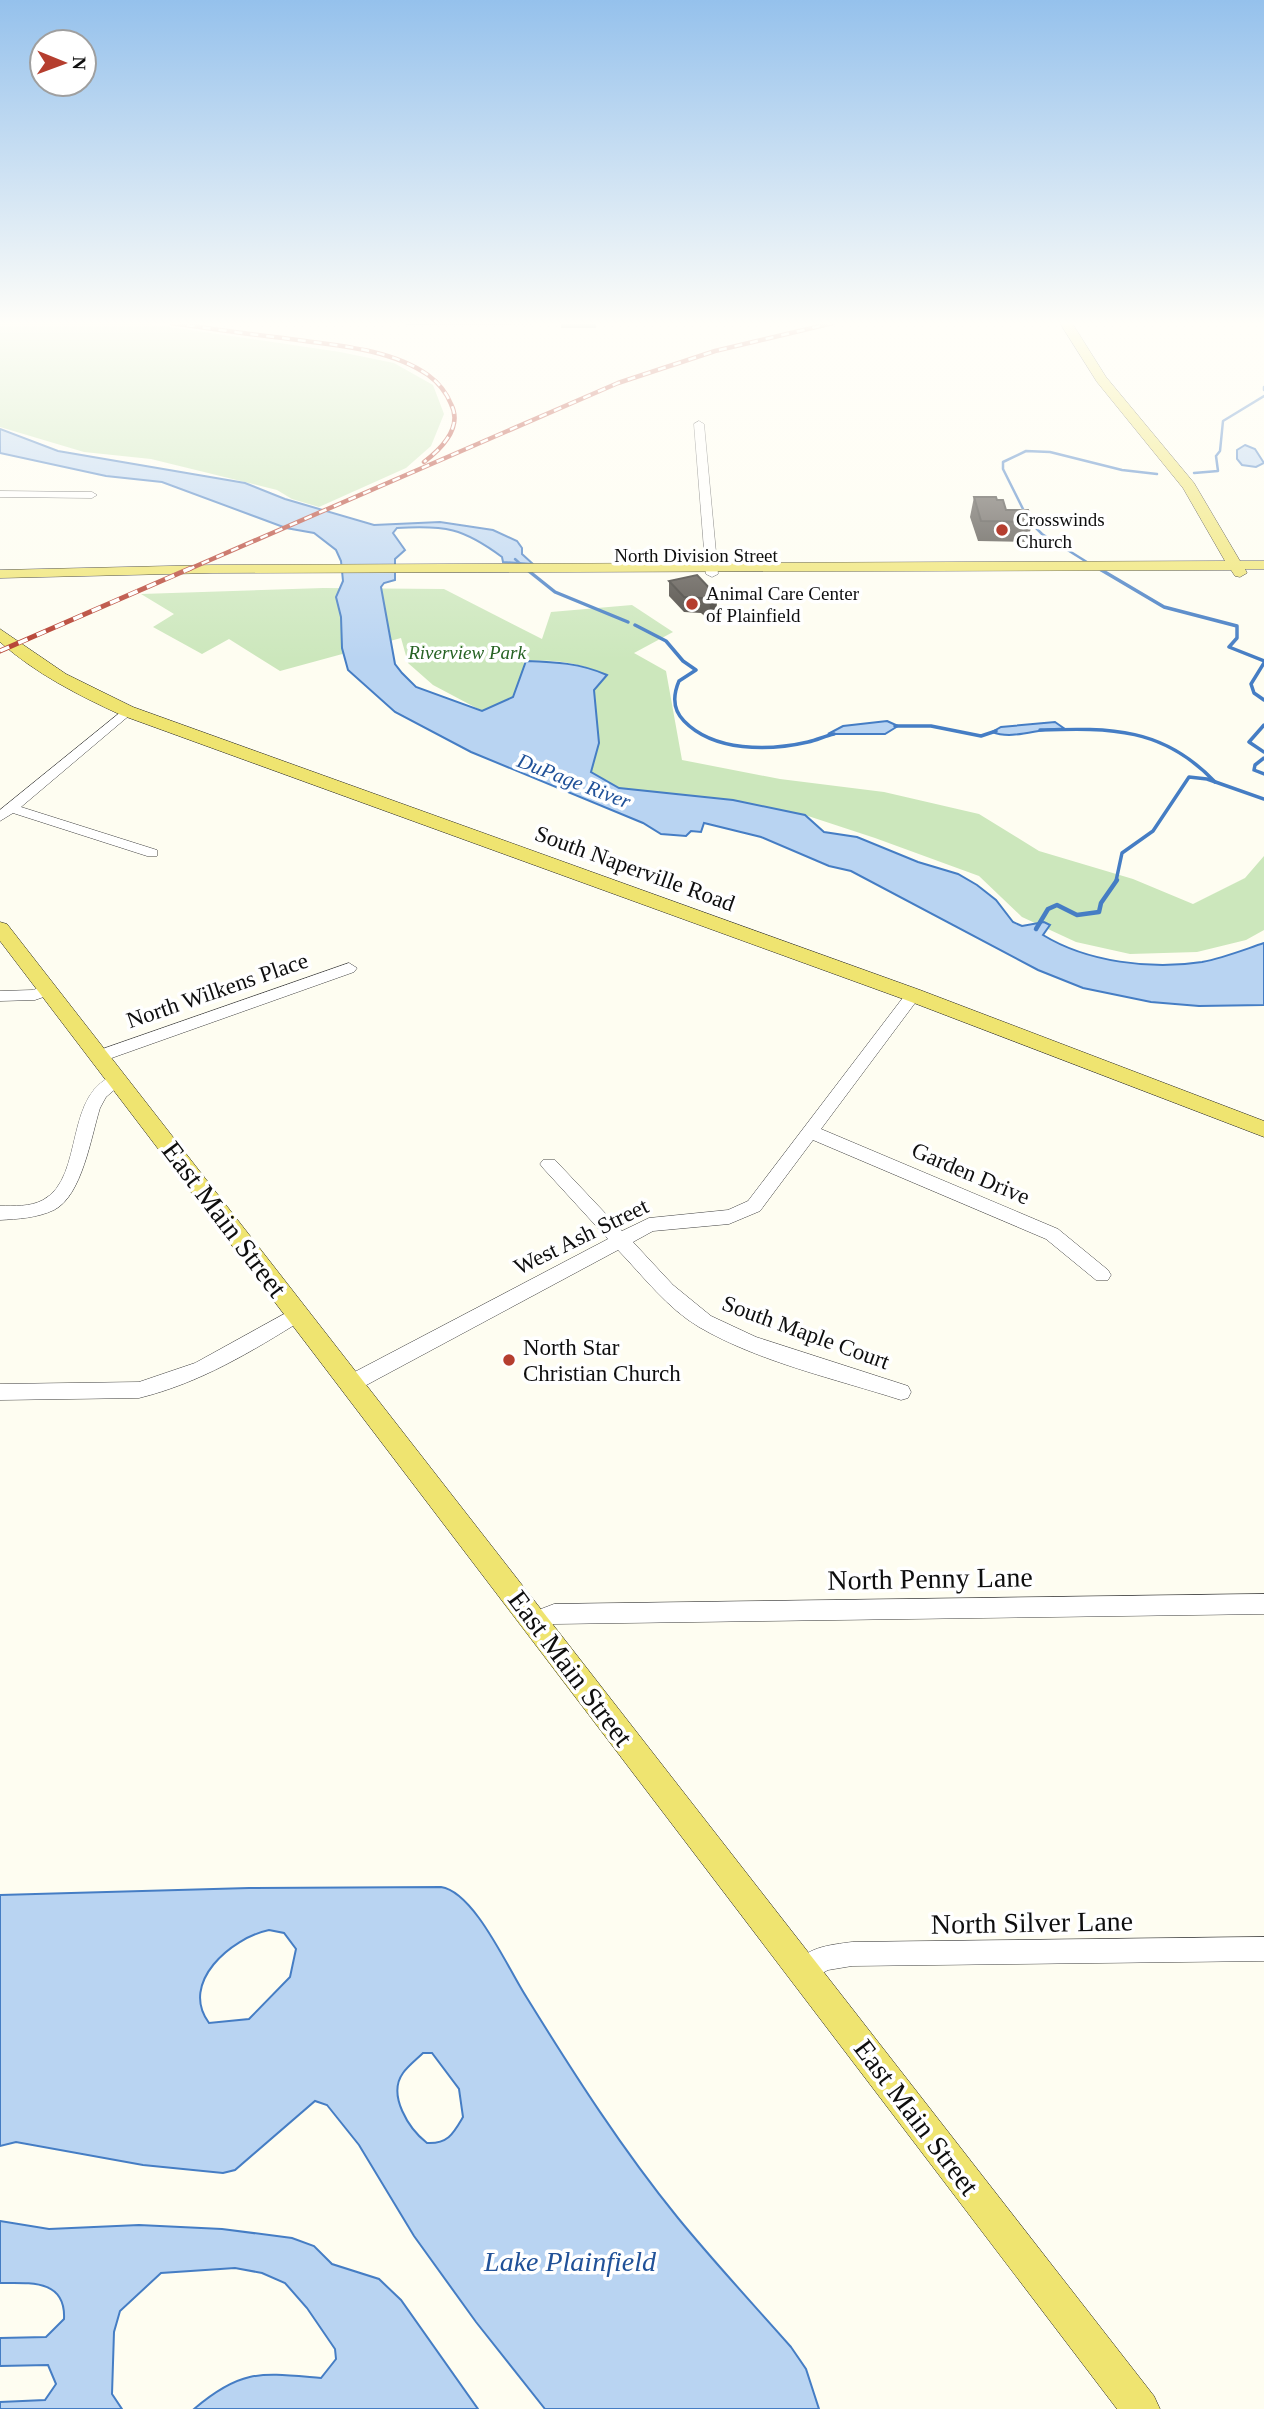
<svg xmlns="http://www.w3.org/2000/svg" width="1264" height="2409" viewBox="0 0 1264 2409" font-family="Georgia,serif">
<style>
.green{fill:#cce7bc}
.water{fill:#b9d4f2;stroke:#457dc4;stroke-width:2;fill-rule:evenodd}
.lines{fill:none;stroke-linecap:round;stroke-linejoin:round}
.stream-far2{stroke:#457dc4;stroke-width:2.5}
.stream-far1{stroke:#457dc4;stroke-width:3.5}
.stream{stroke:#457dc4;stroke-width:4.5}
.minor-casing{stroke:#414141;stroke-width:1}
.major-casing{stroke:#1f1f1f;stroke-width:1}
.minor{fill:#fff;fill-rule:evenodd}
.major{fill:#efe470;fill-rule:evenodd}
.rail-far1-casing{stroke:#b53e2f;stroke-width:4.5}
.rail-casing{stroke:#b53e2f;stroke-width:5}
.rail-far1{stroke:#fff;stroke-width:2.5;stroke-dasharray:8;stroke-linecap:butt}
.rail{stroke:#fff;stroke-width:3.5;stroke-dasharray:10;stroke-linecap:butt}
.wall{fill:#4a4640}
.shaded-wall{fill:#3c3934}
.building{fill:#56514b;stroke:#3c3934;stroke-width:2}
.poi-dot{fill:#b53e2f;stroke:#fff;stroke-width:2.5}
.labels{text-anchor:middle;stroke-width:7;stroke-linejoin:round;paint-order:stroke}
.far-poi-label{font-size:19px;fill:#0e0e0e;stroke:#fff;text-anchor:start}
.far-street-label{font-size:19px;fill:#0e0e0e;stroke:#fff}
.far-park-label{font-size:19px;font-style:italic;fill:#266223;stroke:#fff}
.far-water-label{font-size:21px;font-style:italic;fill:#205198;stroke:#fff}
.street-label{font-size:23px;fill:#0e0e0e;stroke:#fff}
.poi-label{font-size:23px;fill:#0e0e0e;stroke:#fff;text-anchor:start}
.near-street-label{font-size:28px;fill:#0e0e0e;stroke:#fff}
.near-water-label{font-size:28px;font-style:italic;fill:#205198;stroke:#fff}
</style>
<rect width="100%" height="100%" fill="#fefdf1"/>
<g class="green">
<path d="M0,323h143l197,29 54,11 39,22 11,29 -13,32 -25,22 -87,39 -27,-8 -15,-9 -126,-31 -67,-7 -84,-25z"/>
<path d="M323,588l121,1 98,50 9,-27 81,-7 41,27 -39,21 32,18 16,89 98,19 104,13 95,22 60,37 94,28 60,25 52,-26 19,-22v74l-18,10 -49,12 -67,2 -54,-12 -54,-25 -43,-41 -104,-38 -70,-23 -93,-16 -93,-11 -28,-16 3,-82 13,-15c-27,-12 -52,-16 -81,-14l-7,27 -6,9 -31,14 -49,-26 -25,-22 -7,-25 -121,33 -51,-32 -27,15 -49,-27 21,-13 -33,-20z"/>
</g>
<g class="water">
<path d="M0,429l58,22 187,32 40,16 89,26 66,-3 53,8 24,11 5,7v6l11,10 -30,-2 -1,-5c-39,-29 -57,-32 -105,-29l-4,5 12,17 -10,9v21l-11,3 -3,4 14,77 7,9 14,14 66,24 31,-14 13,-36c29,1 54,2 81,14l-13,15 5,53 -8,29 28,16 114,12 72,15 19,17 33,5 61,25 40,12 19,11 19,15 17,22 9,4 22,-4 6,3 -7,10c44,27 108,35 159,27 21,-4 41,-12 62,-19v62l-65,1 -48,-4 -68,-14 -45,-18 -187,-99 -22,-5 -68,-29 -57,-14 -3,9 -10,-1 -5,5 -25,-2 -18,-11 -172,-71 -76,-40 -47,-42 -6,-22 -1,-31 -5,-20 7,-16 -2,-20 -5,-11 -22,-17 -28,-5 -124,-46 -56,-6 -106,-23z"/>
<path d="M1245,445l10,4 9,14 -8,4 -14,-2 -5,-6v-9z"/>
<path d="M887,721l11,5 -13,8h-57l15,-8z"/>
<path d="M1055,722l10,7c-23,-3 -50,12 -73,3l9,-5z"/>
<path d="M441,1887c34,5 68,84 86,111 47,76 95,151 151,220 36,44 75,86 113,129l15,22 13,40h-274l-69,-87 -62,-86 -55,-91 -32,-40 -12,-4 -80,69 -12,3 -80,-8 -127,-23 -16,4v-251l249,-7zM269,1930l15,3 12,16 -6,28 -41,42 -40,4c-30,-40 22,-85 60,-93zM423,2053h9l27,36 4,28c-10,17 -15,27 -36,26 -18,-14 -40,-48 -24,-70 5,-7 14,-14 20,-20z"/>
<path d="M0,2221l49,8 90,-4 83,4 70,9 22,8 18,18 47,15 22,21 77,109h-284c48,-41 68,-36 127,-31l15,-19 -1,-10 -28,-41 -22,-25 -23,-10 -27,-5 -74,5 -41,38 -6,21 -2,62 10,15h-122v-7l45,-2 11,-16 -8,-19 -48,1v-28l46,-1 18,-18c2,-40 -34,-36 -64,-36z"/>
</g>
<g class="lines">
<g class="stream-far2">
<path d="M1264,387v3"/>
<path d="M1194,473l24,-2 -2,-15 4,-5 3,-30 41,-25"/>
<path d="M1025,513l-22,-44v-7l23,-11 24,1 72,18 35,4"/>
<path d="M1029,521l13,13 48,30"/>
<path d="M515,559l12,11"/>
<path d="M1098,568l3,2"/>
</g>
<g class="stream-far1">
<path d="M525,568l30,24 73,30"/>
<path d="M1098,568l66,39 73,19v12l-8,9 35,14"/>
<path d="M635,625l31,16 17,20 13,9 -17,11c-6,14 -7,28 5,40 30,31 85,30 124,21 9,-2 17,-6 26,-8"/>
<path d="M1264,663l-13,21 3,9 10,7"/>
<path d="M1264,725l-15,17 15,10"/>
<path d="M895,726h36l50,10 15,-5"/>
<path d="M1040,730c71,-2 123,-3 175,52"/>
<path d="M1264,758l-9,7 -1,5 10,4"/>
<path d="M1116,881l6,-28 31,-22 36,-54 18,2 57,20"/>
</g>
<path class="stream" d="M1036,929l12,-20 9,-4 20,10 22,-3 2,-9 16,-23"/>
<defs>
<g id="minor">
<path d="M699,421l5,3 14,150 -6,3 -6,-3 -12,-150z"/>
<path d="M0,491l92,1 5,3 -5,3 -92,-1z"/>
<path d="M127,707l4,1v6l-110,93 136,43v6h-10l-134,-43 -13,8v-11z"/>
<path d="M349,963l8,5 -3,4 -248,88h-12l-2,-4 2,-4z"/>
<path d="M47,985l8,5 -3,4 -17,6 -35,1v-10l33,-1z"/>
<path d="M913,990l8,5 -3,4 -97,130 237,100 50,41 3,5 -3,5h-12l-50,-41 -233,-99 -53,71 -31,13 -76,7 -20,11 40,43 38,31 45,21 152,49 3,6 -3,6 -7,2c-65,-21 -142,-38 -202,-73 -31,-18 -56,-51 -81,-77l-259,139 -7,2 -7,-2 -3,-6 3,-6 263,-138 -65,-71 -3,-4 3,-4h12l67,71 27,-13 79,-8 20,-9 160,-210z"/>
<path d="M118,1074l8,6 -20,17 -6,11c-9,29 -18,88 -46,102 -17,8 -36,9 -54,10v-14c14,0 30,1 43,-6 43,-23 19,-110 75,-126z"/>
<path d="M297,1307l7,2 2,5 -2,5c-53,33 -104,64 -165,79l-139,2v-16l139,-2 56,-19z"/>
<path d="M1264,1594v20l-710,10 -18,7 -8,-3 -3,-7 3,-7 26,-10z"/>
<path d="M1264,1937v24l-412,5 -24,4 -23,12 -9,-3 -3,-9c9,-23 37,-25 59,-28z"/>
</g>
<g id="major">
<path d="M1060,323h12l34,54 88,106 46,78h24v8h-19l2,4 -7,4 -5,-1 -4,-6 -1019,3 -212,5v-8l212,-5 1013,-4 -42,-73 -86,-106z"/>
<path d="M0,629l66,45 67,33 787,283 344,131v16l-358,-137 -785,-285c-43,-20 -85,-41 -121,-73z"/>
<path d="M0,922l7,2 1147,1472 6,13h-43l-1117,-1468z"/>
</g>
</defs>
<use href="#minor" class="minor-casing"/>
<use href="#major" class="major-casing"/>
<use href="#minor" class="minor"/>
<use href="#major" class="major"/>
<defs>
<g id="rail-far1">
<path d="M171,323c37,5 75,11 112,15 46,7 105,9 145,37 11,8 18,17 23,29 12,23 -10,45 -27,58"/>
<path d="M187,570l431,-187 97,-32 118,-28"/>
</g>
<path id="rail" d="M0,651l191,-83"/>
</defs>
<use href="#rail-far1" class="rail-far1-casing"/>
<use href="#rail" class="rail-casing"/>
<use href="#rail-far1" class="rail-far1"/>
<use href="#rail" class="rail"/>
</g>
<g class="wall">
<path d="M405,323h207v1h-16v4h-35v-4l-155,1z"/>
<path d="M974,497l23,3 9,10 26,12 -4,20 -50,-1 -8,-24z"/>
<path d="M697,575l19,43 -7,2 -8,-7 -17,-1 -15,-16v-15z"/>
</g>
<path class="shaded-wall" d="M717,602l-1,16 -7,2 1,-16z"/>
<g class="building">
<path d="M974,497h22l1,3h6l3,10h22l4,12 -51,-1z"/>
<path d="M697,575l18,19 2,8 -7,2 -8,-6 -18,-1 -15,-16z"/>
</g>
<linearGradient id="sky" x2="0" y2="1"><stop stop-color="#95c1ec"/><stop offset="0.49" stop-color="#fffef9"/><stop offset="1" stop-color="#fffef9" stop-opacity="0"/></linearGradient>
<rect width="1264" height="660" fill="url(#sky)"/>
<g class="poi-dot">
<circle cx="1002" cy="530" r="7"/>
<circle cx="692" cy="604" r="7"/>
<circle cx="509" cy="1360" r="7"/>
</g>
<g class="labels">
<g class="far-poi-label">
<text x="1016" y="526">Crosswinds<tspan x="1016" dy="22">Church</tspan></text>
<text x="706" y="600">Animal Care Center<tspan x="706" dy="22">of Plainfield</tspan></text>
</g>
<g class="far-street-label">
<text x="696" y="562">North Division Street</text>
</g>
<g class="far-park-label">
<text x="467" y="659">Riverview Park</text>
</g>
<g class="far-water-label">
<text transform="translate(574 781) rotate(21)" y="7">DuPage River</text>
</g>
<g class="street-label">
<text transform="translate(635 868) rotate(20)" y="8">South Naperville Road</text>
<text transform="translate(217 990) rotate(-19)" y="8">North Wilkens Place</text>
<text transform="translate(971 1173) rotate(23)" y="8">Garden Drive</text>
<text transform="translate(581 1236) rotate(-26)" y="8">West Ash Street</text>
<text transform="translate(806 1332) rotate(20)" y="8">South Maple Court</text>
</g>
<g class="poi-label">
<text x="523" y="1355">North Star<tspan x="523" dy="26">Christian Church</tspan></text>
</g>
<g class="near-street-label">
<text transform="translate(225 1219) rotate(53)" y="10">East Main Street</text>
<text transform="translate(930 1578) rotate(-1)" y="10">North Penny Lane</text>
<text transform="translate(571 1668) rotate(53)" y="10">East Main Street</text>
<text transform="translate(1032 1922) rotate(-1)" y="10">North Silver Lane</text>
<text transform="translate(917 2117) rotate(53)" y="10">East Main Street</text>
</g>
<g class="near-water-label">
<text x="570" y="2271">Lake Plainfield</text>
</g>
</g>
<g transform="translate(63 63) rotate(91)"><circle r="33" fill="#ffffff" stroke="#9f9f9f" stroke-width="2"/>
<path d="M0-5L12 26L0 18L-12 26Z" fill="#b53e2f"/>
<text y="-10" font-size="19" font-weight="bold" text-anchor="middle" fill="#0e0e0e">N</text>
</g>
</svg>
